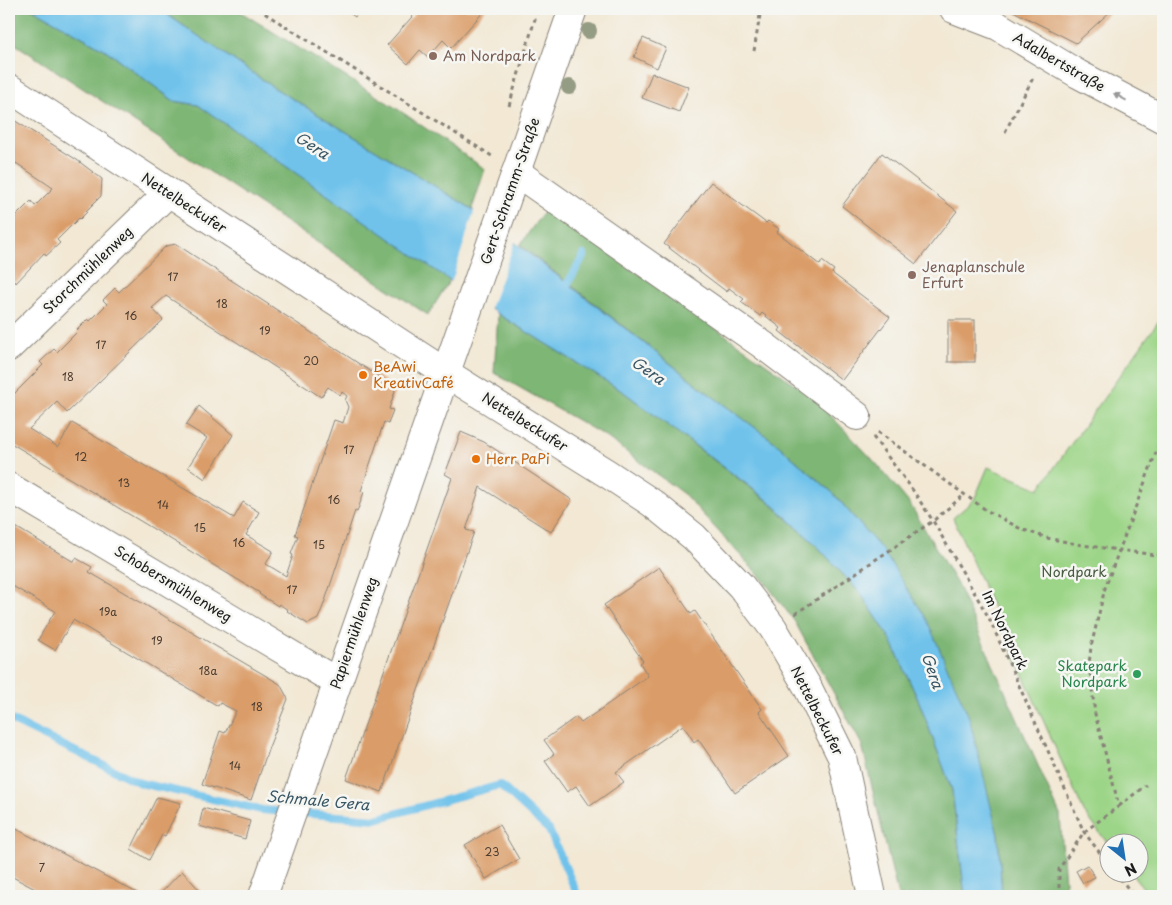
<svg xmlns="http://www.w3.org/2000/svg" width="1172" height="905" viewBox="0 0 1172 905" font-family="'Playpen Sans',sans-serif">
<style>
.green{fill:#9dd588;stroke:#5c7852}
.forest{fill:#7eb674;stroke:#4d6948}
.water{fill:#6fc2eb;stroke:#466f84}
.pier{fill:#f2e8d4}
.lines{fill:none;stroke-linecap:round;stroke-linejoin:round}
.stream{stroke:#6fc2eb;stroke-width:8}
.building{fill:#da9c67;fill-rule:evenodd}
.minor-casing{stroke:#878278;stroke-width:30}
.path{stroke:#878278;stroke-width:3;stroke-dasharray:4 4;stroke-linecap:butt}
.minor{stroke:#fff;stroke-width:28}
.tree{fill:#959c84}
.oneway{fill:#999}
.education-dot{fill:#8d6e63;stroke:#f6f6f2;stroke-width:2}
.food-dot{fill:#e8710a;stroke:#f6f6f2;stroke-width:2}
.leisure-dot{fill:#2e9e5b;stroke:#f6f6f2;stroke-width:2}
.labels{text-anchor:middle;stroke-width:5;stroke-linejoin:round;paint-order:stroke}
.number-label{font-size:11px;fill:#4c3c2f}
.education-label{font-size:14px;fill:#785e54;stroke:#f6f6f2;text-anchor:start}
.street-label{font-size:14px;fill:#1c1c1c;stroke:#f6f6f2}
.food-label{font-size:14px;fill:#c56008;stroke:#f6f6f2;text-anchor:start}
.park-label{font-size:14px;fill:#495d42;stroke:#f6f6f2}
.leisure-label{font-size:14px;fill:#27864d;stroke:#f6f6f2;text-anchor:end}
.water-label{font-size:15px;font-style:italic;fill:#395664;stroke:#f6f6f2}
</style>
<rect width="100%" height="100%" fill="#f6f6f2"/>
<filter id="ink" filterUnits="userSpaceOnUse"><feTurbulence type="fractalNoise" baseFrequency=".02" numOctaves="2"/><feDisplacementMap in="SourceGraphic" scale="10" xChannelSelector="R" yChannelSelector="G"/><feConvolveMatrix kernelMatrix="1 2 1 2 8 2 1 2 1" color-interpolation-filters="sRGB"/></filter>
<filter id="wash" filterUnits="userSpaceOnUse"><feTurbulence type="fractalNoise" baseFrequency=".0096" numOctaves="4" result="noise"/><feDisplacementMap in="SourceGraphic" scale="20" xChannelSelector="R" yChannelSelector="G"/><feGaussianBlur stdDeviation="1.12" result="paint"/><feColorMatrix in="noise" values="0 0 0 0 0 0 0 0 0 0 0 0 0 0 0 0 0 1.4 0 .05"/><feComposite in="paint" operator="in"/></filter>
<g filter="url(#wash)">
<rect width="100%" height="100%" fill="#f2e8d4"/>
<path class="green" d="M1163,315v581h-13l-19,-23 9,-1v-30h-30l-1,3 -25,-33 -131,-294 21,-18 14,-33 51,22z"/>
<g class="forest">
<path d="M9,9h24l74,42 67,50 24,4 252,175 -22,35 -419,-275z"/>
<path d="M159,9h77l160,99 89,61 -13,40 -199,-122z"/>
<path d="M546,208l267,189 62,65 35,42 48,82 102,229 6,81h-64l-4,-61 -115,-284 -50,-58 -61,-53 -64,-47 -188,-148z"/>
<path d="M498,314l127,79 143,108 50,46 43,47 29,44 30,66 32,86 13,106h-67l-36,-151 -67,-123 -31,-41 -79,-86 -80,-59 -111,-63z"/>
</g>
<path class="water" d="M33,9h126l114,78 199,122 236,184 64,47 61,53 50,58 43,67 43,99 29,118 4,61h-37l-13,-106 -32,-86 -30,-66 -29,-44 -43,-47 -49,-46 -144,-108 -127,-79 -300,-209 -24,-4 -67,-50z"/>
<path class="pier" d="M475,208l41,31 -27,72 -38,-27z"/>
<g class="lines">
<g class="stream">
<path d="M564,290l20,-35"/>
<path d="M9,719l131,64 122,27 24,2"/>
<path d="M298,813l78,6 124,-34 49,45 29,66"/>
</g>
</g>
<g id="blocks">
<g class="building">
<path d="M344,9h17l-6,8z"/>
<path d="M419,9h67l-35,39 -8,-8 -15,17 -8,-7 -12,14 -21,-19z"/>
<path d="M1009,9h104l-37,34z"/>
<path d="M643,38l23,10 -9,20 -23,-11z"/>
<path d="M652,73l37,14 -10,25 -37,-14z"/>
<path d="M9,117l68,43 25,19 -1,17 -15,15 1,1 -7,7 -1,-1 -22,22 3,3 -14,13 -2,-3 -28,30 -1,-2 -6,6v-64l22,-22 4,5 18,-18 -37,-25 -7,11z"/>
<path d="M882,153l75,58 -41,53 -74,-58z"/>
<path d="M711,182l55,41 2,-2 11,8 -2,3 43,33 2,-4 12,9 -2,3 58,44 -48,63 -63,-49 2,-3 -19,-15 -2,3 -19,-14 3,-3 -15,-11 -2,4 -63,-48z"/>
<path d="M176,244l217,142 2,5 -6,18 4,1 -5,14 -4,-2 -23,69 3,1 -7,20 -2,-1 -30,90 -7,18 -10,5 -21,-13 1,-1 -9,-6 -1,2 -19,-12 1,-1 -251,-151v-43l34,-34 -3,-3 14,-13 3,3 21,-21 -1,-1 11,-11 2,2 17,-17 -4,-4 12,-12 4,4 47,-46zM166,296l155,101 7,-10 12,8 2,-3 5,4 -2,4 3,7 -5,16 -9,-3 -39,115 3,1 -7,18 2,1 -7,21 -20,-12 7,-13 -27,-16 13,-23 -16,-10 -9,16 -162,-95 -14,24 -29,-18 28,-27 10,11 96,-93 -11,-12z"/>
<rect x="948" y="320" width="27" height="42"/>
<path d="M199,406l34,29 -28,44 -17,-12 19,-29 -21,-13z"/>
<path d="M461,432l23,10 88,58 -21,32 -71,-45 -14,43 8,2 -92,260 -36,-13 106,-301 -7,-4z"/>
<path d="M9,523l65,39 2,-4 16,9 -3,5 191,112 8,15 -19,48 -18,53 -49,-16 18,-53 5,2 11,-22 -16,-8 -2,3 -145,-86 -18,30 -17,-10 17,-29 -46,-27z"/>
<path d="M659,567l32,47 4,-3 67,98 -3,3 30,44 -54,37 -37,-54 -4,3 -11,-17 -67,47 8,10 -34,24 -14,-20 -9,6 -22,-31 9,-7 -10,-14 32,-23 5,6 67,-47 -8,-13 3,-2 -39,-56z"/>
<path d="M157,797l24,6 -16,33 -3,-1 -13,25 -18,-11z"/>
<path d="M203,808l47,13 -5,18 -46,-13z"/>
<path d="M9,825l128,68 6,3h-95l-39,-21z"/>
<path d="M499,825l20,34 -33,20 -21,-34z"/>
<path d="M1087,865l8,12 -12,6 -7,-12z"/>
<path d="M182,871l23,25h-47z"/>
</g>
</g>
</g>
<g filter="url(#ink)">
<use href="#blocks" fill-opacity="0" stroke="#878278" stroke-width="1"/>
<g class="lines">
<defs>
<g id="minor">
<path d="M954,9l44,17 80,48 85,45"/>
<path d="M9,88l437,285 162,101 44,29 42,34 47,49 32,42 34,58 35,71 30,139"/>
<path d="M516,172l247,173 94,71"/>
<path d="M9,347l159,-154"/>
<path d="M9,487l328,195"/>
<path d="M263,896l310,-887"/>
</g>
</defs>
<use href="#minor" class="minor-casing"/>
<g class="path">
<path d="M258,9l237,149"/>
<path d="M754,51l7,-42"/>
<path d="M509,106l29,-97"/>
<path d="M1005,132l29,-56"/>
<path d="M1159,225l4,5"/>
<path d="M878,432l108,78 35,19 26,9 35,7 81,11"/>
<path d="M873,437l37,49 23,35 56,97 95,214 26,34"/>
<path d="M795,614l138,-93 31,-26"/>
<path d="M1119,806l27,-21"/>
<path d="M1115,872l19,24"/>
<path d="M1059,896v-27l25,-37 35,-26 -24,-92 -6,-50 2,-17 14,-59 58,-154"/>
</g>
<use href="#minor" class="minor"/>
</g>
<g class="tree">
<circle cx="589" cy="31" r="8"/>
<circle cx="569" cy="87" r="8"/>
</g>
<defs><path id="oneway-solid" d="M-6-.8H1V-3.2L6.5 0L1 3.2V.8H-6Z" transform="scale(1.25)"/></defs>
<use class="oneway" href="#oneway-solid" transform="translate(1120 97) rotate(-151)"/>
</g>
<g class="education-dot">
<circle cx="433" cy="56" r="5"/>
<circle cx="912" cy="275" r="5"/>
</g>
<g class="food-dot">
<circle cx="363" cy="375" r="5"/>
<circle cx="476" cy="459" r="5"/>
</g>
<circle class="leisure-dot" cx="1137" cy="674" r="5"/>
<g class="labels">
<g class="number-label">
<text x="173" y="281">17</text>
<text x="222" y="308">18</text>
<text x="131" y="320">16</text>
<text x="265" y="335">19</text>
<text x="101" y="349">17</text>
<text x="311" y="365">20</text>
<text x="68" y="381">18</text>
<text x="349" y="454">17</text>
<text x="81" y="461">12</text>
<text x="124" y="487">13</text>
<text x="334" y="504">16</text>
<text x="163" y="509">14</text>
<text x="200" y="532">15</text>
<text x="239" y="547">16</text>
<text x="319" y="549">15</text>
<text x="292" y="594">17</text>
<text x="108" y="616">19a</text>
<text x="157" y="645">19</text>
<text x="208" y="675">18a</text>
<text x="257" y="711">18</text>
<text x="235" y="770">14</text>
<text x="492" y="856">23</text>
<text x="42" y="872">7</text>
</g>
<g class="education-label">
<text x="443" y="61">Am Nordpark</text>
<text x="922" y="272">Jenaplanschule<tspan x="922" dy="16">Erfurt</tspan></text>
</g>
<g class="street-label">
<text transform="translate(1059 62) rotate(30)" y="5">Adalbertstraße</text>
<text transform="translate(510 191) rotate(-71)" y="5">Gert-Schramm-Straße</text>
<text transform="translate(184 203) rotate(33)" y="5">Nettelbeckufer</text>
<text transform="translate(88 270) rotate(-44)" y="5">Storchmühlenweg</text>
<text transform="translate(525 422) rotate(32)" y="5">Nettelbeckufer</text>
<text transform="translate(173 584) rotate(31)" y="5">Schobersmühlenweg</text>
<text transform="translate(1005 630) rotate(64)" y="5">Im Nordpark</text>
<text transform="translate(354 633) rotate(-71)" y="5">Papiermühlenweg</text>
<text transform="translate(817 711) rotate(63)" y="5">Nettelbeckufer</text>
</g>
<g class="food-label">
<text x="373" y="372">BeAwi<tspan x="373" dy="16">KreativCafé</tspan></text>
<text x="486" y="464">Herr PaPi</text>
</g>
<g class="park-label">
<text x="1074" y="577">Nordpark</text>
</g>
<g class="leisure-label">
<text x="1127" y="671">Skatepark<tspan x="1127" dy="16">Nordpark</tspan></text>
</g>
<g class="water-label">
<text transform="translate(312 146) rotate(33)" y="5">Gera</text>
<text transform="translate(648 371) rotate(35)" y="5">Gera</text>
<text transform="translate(932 671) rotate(71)" y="5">Gera</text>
<text transform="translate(318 801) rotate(5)" y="5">Schmale Gera</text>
</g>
</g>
<rect width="1172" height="905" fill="none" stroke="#f6f6f2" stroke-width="30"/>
<g transform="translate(1124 858) rotate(150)"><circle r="24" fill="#f6f6f2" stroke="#9f9f9c"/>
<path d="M0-4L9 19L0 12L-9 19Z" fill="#1f6fb2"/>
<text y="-8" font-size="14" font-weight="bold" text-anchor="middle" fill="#1c1c1c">N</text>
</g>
</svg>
